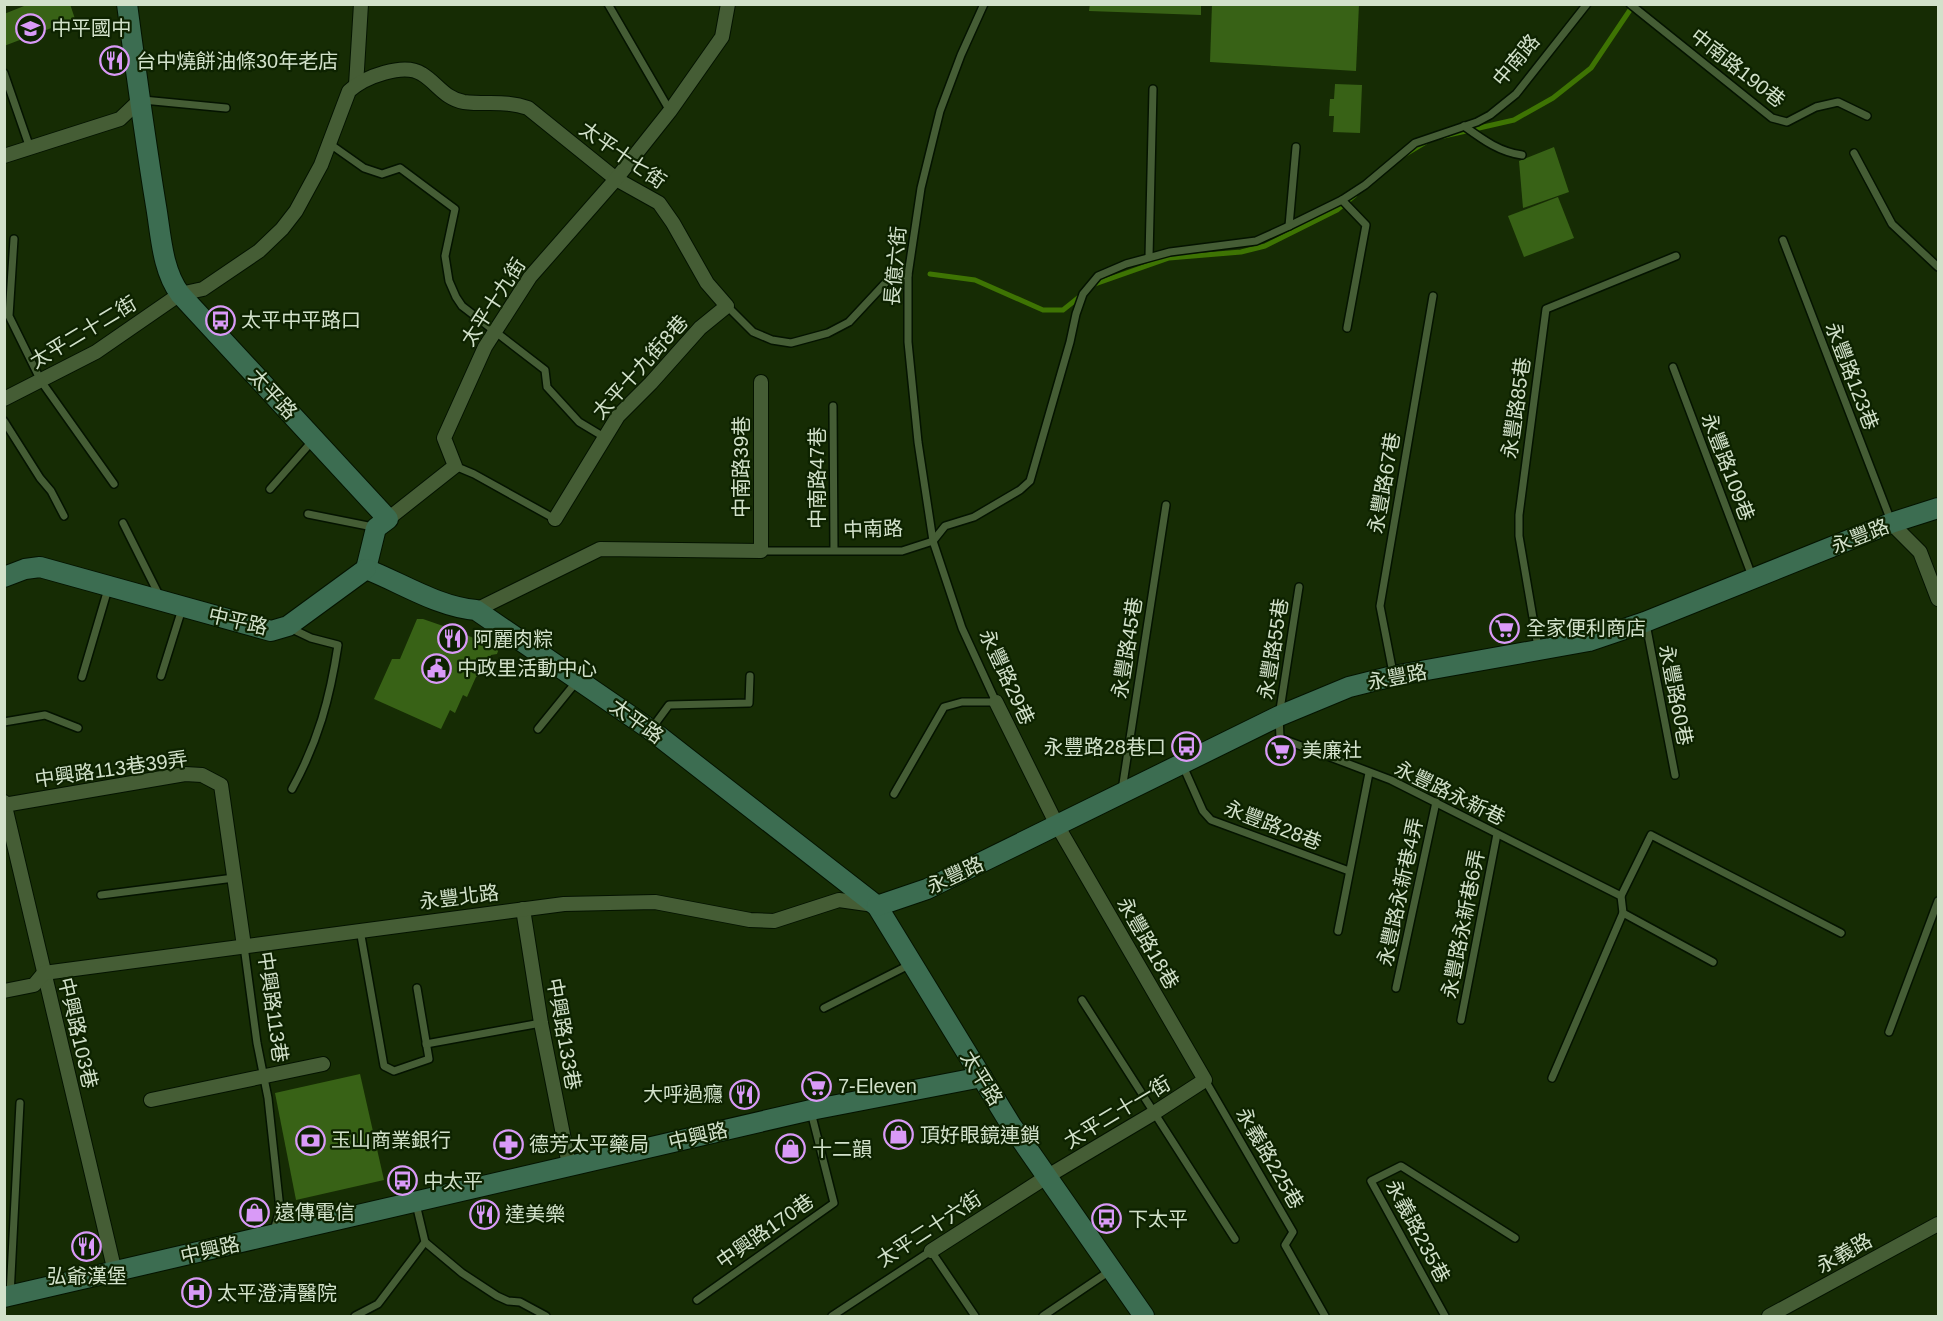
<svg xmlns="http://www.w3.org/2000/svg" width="1943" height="1321" viewBox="0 0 1943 1321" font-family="Helvetica,'Noto Sans TC',sans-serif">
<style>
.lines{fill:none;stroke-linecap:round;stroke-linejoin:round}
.stream{stroke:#3e7403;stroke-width:5}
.building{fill:#386216}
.lane-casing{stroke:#041300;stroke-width:10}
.street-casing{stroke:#041300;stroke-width:16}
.secondary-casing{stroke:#041300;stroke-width:22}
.lane{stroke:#455d35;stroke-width:7}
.street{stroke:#455d35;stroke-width:14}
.secondary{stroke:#3c6d51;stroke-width:20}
.labels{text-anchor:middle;stroke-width:4.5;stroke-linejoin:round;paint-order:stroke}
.poi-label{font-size:20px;fill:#d2e1ca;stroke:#0d2200;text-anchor:start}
.street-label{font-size:20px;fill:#d2e1ca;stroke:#0d2200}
</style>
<rect width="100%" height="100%" fill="#162c04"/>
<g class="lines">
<g class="stream">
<path d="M1444,136l70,-16 39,-22 38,-30 43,-64"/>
<path d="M1404,155l25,-15"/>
<path d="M930,274l45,6 68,30h20l20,-16"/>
<path d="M1090,288l5,-4 74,-26 72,-6 24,-6 72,-36 18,-15"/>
</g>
</g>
<g class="building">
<path d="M29,4h41l5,15 -71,27v-32z"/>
<path d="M1090,4h111v11l-112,-4z"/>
<path d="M1212,4h147l-3,67 -146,-9z"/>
<path d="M1335,84l27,1 -2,48 -27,-1 1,-16h-5l1,-17h4z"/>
<path d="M1554,147l15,45 -46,16 -4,-47z"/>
<path d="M1558,197l16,41 -50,19 -16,-41z"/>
<path d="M417,619h6l23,8 53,21 -2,6 -6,1 -12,22h-3l-9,20 -4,-2 -8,18 -5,-3 -9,19 -67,-30 18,-40h8z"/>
<path d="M360,1074l24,106 -88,20 -21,-107z"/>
</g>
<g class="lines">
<defs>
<g id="lane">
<path d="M608,4l62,107"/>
<path d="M1630,4l142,114 15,4 29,-15 22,-5 29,14"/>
<path d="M4,73l26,75"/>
<path d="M143,100l83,8"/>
<path d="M1464,126c18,13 35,26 58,29"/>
<path d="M330,144l34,24 18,6 18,-6 55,41 -10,47 4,25 7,16 6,9 83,64 2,17 32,35 25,15"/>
<path d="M1854,153l38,71 46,43"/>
<path d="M1342,200l24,25 -19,103"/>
<path d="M1289,226l7,-79"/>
<path d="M14,239l-5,77 32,65 73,103"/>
<path d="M1783,240l108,281"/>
<path d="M1149,257l4,-168"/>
<path d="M727,306l26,26 19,8 19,3 37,-10 21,-11 41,-44 18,-3"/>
<path d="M1673,367l79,209"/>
<path d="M833,406l1,144"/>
<path d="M4,421l36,57 11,13 13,25"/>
<path d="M455,466l19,8 81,45"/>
<path d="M270,489l44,-50"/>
<path d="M308,514l65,13"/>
<path d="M123,523l37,74"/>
<path d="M761,551h141l31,-10 12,-15 29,-9 46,-27 10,-9 40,-139 6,-28 7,-20 15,-18 28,-12 44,-12 86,-11 33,-15 53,-26 23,-15 50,-42 62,-21 13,-7 26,-21 71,-90"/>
<path d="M1299,587l-20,129 1,22 111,42 230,116"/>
<path d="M1646,624l29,151"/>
<path d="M290,628l21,10 27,7c-8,53 -20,97 -46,144"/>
<path d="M1538,647l-19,-111v-21l27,-206 130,-53"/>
<path d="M1393,673l-13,-67 53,-310"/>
<path d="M161,676l21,-67"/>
<path d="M82,677l26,-88"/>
<path d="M4,722l41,-7 33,13"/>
<path d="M652,728l17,-23 80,-2 1,-27"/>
<path d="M538,729l39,-48"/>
<path d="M1183,766l20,45 8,9 138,51"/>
<path d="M1122,790l44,-285"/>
<path d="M894,794l50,-87 18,-5h34l-34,-74 -29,-87 -15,-99 -10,-100v-67l13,-87 19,-77 21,-56 23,-51"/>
<path d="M101,895l133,-17"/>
<path d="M360,930l24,136 10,5 35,-12 -12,-71"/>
<path d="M1338,931l31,-158"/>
<path d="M244,946l13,97 11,55 12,111 -6,22"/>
<path d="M1713,962l-90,-49 -2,-17 30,-61 190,98"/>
<path d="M1396,988l40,-186"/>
<path d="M1082,1000l153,239"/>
<path d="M824,1008l85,-43"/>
<path d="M1461,1020l36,-186"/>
<path d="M1889,1032l49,-131"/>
<path d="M426,1044l115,-21"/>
<path d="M1552,1078l71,-165"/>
<path d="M1205,1080l88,152 -8,13 40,71"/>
<path d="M425,1242l37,31 35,23 11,5 12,1 26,14"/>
<path d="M10,1295l10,-192"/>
<path d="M697,1300l137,-97 -23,-91"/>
<path d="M355,1316l23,-12 47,-62 -9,-38"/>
<path d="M832,1316l99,-65 44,65"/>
<path d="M1043,1316l68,-46"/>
<path d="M1445,1316l-74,-135 30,-15 114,72"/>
</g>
<g id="street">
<path d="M356,85l5,-81"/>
<path d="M4,156l116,-37 20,-19"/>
<path d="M4,399l92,-47 84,-58 23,-5 56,-38 23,-22 14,-18 25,-46 28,-74c15,-14 55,-29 73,-17 15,9 23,25 42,28 23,3 42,-2 64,6l88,71 43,24 14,20 34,60 20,23 -27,22 -49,55 -33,33 -63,103"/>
<path d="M388,519l67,-53 -11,-28 41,-91 45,-70 86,-98 54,-68 52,-74 6,-33"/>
<path d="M1891,523l29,29 18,47"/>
<path d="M476,610l124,-61 161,2v-169"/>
<path d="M4,802l111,470"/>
<path d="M4,805l181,-31 17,1 19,10 23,161"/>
<path d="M523,909l18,114 28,142"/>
<path d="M4,991l30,-6 10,-12 520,-69 91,-2 95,18 24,1 65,-21 35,5"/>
<path d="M151,1100l172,-36"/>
<path d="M931,1251l117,-75 106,-63 51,-33 -148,-255 -61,-123"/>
<path d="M1769,1316l169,-92"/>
</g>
<g id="secondary">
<path d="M127,4c9,68 18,135 29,202 5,29 6,64 24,88l208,225 -12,9 -10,41"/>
<path d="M366,569c36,14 72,38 110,41l175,120 226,176 134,219 133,191"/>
<path d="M4,577l21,-8 15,-2 231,64 17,-5 78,-57"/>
<path d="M877,906l50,-17 352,-173 70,-29 44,-11 196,-35 56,-19 246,-99 47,-15"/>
<path d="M4,1297l807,-187 171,-33"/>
</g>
</defs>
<use href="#lane" class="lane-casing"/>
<use href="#street" class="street-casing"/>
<use href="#secondary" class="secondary-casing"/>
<use href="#lane" class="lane"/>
<use href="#street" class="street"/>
<use href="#secondary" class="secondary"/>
</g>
<defs>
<symbol id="school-ring" viewBox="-11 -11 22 22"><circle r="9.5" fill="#0d2200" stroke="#d99af7" stroke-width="1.5"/><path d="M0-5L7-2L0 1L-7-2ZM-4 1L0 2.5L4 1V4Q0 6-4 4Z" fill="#d99af7"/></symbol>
<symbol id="restaurant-ring" viewBox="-11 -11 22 22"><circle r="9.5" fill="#0d2200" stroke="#d99af7" stroke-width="1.5"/><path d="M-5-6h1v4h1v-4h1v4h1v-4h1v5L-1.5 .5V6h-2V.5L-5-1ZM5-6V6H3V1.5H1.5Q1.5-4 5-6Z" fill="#d99af7"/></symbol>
<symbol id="bus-ring" viewBox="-11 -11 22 22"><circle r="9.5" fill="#0d2200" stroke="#d99af7" stroke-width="1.5"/><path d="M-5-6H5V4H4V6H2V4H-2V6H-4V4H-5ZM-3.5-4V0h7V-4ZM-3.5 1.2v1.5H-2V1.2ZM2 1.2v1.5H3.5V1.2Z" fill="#d99af7"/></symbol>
<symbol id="supermarket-ring" viewBox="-11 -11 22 22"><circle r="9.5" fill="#0d2200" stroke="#d99af7" stroke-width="1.5"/><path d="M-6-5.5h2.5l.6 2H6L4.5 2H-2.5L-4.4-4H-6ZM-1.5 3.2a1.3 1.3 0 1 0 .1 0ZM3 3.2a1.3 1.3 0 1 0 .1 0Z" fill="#d99af7"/></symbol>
<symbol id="civic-ring" viewBox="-11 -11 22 22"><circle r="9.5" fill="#0d2200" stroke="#d99af7" stroke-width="1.5"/><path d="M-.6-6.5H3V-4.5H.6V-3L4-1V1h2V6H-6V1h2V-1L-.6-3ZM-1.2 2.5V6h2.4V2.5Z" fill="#d99af7"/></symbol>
<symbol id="shop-ring" viewBox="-11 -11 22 22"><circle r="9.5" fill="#0d2200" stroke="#d99af7" stroke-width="1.5"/><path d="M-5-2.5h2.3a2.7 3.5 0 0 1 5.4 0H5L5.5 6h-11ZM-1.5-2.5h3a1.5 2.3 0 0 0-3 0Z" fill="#d99af7"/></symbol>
<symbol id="bank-ring" viewBox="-11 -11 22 22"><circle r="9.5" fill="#0d2200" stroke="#d99af7" stroke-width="1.5"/><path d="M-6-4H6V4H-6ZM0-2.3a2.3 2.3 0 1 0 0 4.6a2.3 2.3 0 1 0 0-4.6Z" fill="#d99af7"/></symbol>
<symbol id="pharmacy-ring" viewBox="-11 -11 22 22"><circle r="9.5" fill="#0d2200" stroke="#d99af7" stroke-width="1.5"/><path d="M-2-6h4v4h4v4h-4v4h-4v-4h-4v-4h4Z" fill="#d99af7"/></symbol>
<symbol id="hospital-ring" viewBox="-11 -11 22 22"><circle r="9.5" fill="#0d2200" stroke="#d99af7" stroke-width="1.5"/><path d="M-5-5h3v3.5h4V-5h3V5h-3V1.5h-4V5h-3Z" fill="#d99af7"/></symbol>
</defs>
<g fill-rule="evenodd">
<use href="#school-ring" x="14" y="12" width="33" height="33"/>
<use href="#restaurant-ring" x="98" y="44" width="33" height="33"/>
<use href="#bus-ring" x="204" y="304" width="33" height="33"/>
<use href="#supermarket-ring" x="1488" y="612" width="33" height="33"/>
<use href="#restaurant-ring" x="436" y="622" width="33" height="33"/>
<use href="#civic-ring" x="420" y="652" width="33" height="33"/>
<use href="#bus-ring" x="1170" y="730" width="33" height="33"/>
<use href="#supermarket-ring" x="1264" y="734" width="33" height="33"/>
<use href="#supermarket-ring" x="800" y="1070" width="33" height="33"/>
<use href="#restaurant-ring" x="728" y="1078" width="33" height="33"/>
<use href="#shop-ring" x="882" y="1118" width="33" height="33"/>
<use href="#bank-ring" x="294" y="1124" width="33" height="33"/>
<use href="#pharmacy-ring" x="492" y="1128" width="33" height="33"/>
<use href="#shop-ring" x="774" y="1132" width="33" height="33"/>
<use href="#bus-ring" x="386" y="1164" width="33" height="33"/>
<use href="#shop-ring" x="238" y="1196" width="33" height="33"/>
<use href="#restaurant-ring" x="468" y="1198" width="33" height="33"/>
<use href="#bus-ring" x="1090" y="1202" width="33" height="33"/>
<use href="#restaurant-ring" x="70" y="1230" width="33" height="33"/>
<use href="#hospital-ring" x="180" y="1276" width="33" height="33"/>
</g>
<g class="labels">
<g class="poi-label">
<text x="51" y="35">中平國中</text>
<text x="136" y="68">台中燒餅油條30年老店</text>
<text x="241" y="327">太平中平路口</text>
<text x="1526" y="635">全家便利商店</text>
<text x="473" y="646">阿麗肉粽</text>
<text x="457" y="675">中政里活動中心</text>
<text x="1166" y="754" text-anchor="end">永豐路28巷口</text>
<text x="1302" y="757">美廉社</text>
<text x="838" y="1093">7-Eleven</text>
<text x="723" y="1101" text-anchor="end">大呼過癮</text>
<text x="920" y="1142">頂好眼鏡連鎖</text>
<text x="331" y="1147">玉山商業銀行</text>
<text x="529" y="1151">德芳太平藥局</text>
<text x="812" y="1156">十二韻</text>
<text x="423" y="1188">中太平</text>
<text x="275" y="1219">遠傳電信</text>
<text x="505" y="1221">達美樂</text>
<text x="1128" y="1226">下太平</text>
<text x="87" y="1283" text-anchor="middle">弘爺漢堡</text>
<text x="217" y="1300">太平澄清醫院</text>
</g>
<g class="street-label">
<text transform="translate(1516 60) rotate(-50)" y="7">中南路</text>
<text transform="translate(1738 68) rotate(38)" y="7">中南路190巷</text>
<text transform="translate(623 155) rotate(35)" y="7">太平十七街</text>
<text transform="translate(895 266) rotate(-85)" y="7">長億六街</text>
<text transform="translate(493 302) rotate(-57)" y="7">太平十九街</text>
<text transform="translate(83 332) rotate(-31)" y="7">太平二十二街</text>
<text transform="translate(640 367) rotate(-48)" y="7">太平十九街8巷</text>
<text transform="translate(1852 376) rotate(69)" y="7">永豐路123巷</text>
<text transform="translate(273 394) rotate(47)" y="7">太平路</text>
<text transform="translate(1516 408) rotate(-82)" y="7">永豐路85巷</text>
<text transform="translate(741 467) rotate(-90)" y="7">中南路39巷</text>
<text transform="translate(1728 467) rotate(69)" y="7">永豐路109巷</text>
<text transform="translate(817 478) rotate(-90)" y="7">中南路47巷</text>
<text transform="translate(1384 483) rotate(-80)" y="7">永豐路67巷</text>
<text transform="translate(873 529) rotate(-2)" y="7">中南路</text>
<text transform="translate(1860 536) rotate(-22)" y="7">永豐路</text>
<text transform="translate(238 621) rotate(13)" y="7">中平路</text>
<text transform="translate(1127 648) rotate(-81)" y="7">永豐路45巷</text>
<text transform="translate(1273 649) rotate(-81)" y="7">永豐路55巷</text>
<text transform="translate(1007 677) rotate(65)" y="7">永豐路29巷</text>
<text transform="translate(1397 677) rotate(-11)" y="7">永豐路</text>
<text transform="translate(1676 695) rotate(79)" y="7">永豐路60巷</text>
<text transform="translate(637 721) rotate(36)" y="7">太平路</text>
<text transform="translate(111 769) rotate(-8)" y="7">中興路113巷39弄</text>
<text transform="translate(1450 793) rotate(26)" y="7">永豐路永新巷</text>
<text transform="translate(1273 825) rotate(21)" y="7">永豐路28巷</text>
<text transform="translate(955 875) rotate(-25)" y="7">永豐路</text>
<text transform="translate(1400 892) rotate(-78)" y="7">永豐路永新巷4弄</text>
<text transform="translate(459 897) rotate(-7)" y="7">永豐北路</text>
<text transform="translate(1463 924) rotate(-79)" y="7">永豐路永新巷6弄</text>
<text transform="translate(1148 943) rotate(60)" y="7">永豐路18巷</text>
<text transform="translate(273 1007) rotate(82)" y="7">中興路113巷</text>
<text transform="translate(78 1033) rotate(77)" y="7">中興路103巷</text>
<text transform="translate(564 1034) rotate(80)" y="7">中興路133巷</text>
<text transform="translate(982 1078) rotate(58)" y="7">太平路</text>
<text transform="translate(1117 1112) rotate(-31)" y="7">太平二十一街</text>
<text transform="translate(698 1136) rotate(-13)" y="7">中興路</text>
<text transform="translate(1270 1158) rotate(60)" y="7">永義路225巷</text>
<text transform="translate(929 1229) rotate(-33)" y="7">太平二十六街</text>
<text transform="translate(765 1231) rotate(-35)" y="7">中興路170巷</text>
<text transform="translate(1418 1231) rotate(62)" y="7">永義路235巷</text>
<text transform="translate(210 1250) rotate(-13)" y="7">中興路</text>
<text transform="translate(1844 1253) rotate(-29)" y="7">永義路</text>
</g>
</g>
<rect width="1943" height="1321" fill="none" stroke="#d2e1ca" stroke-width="12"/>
</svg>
